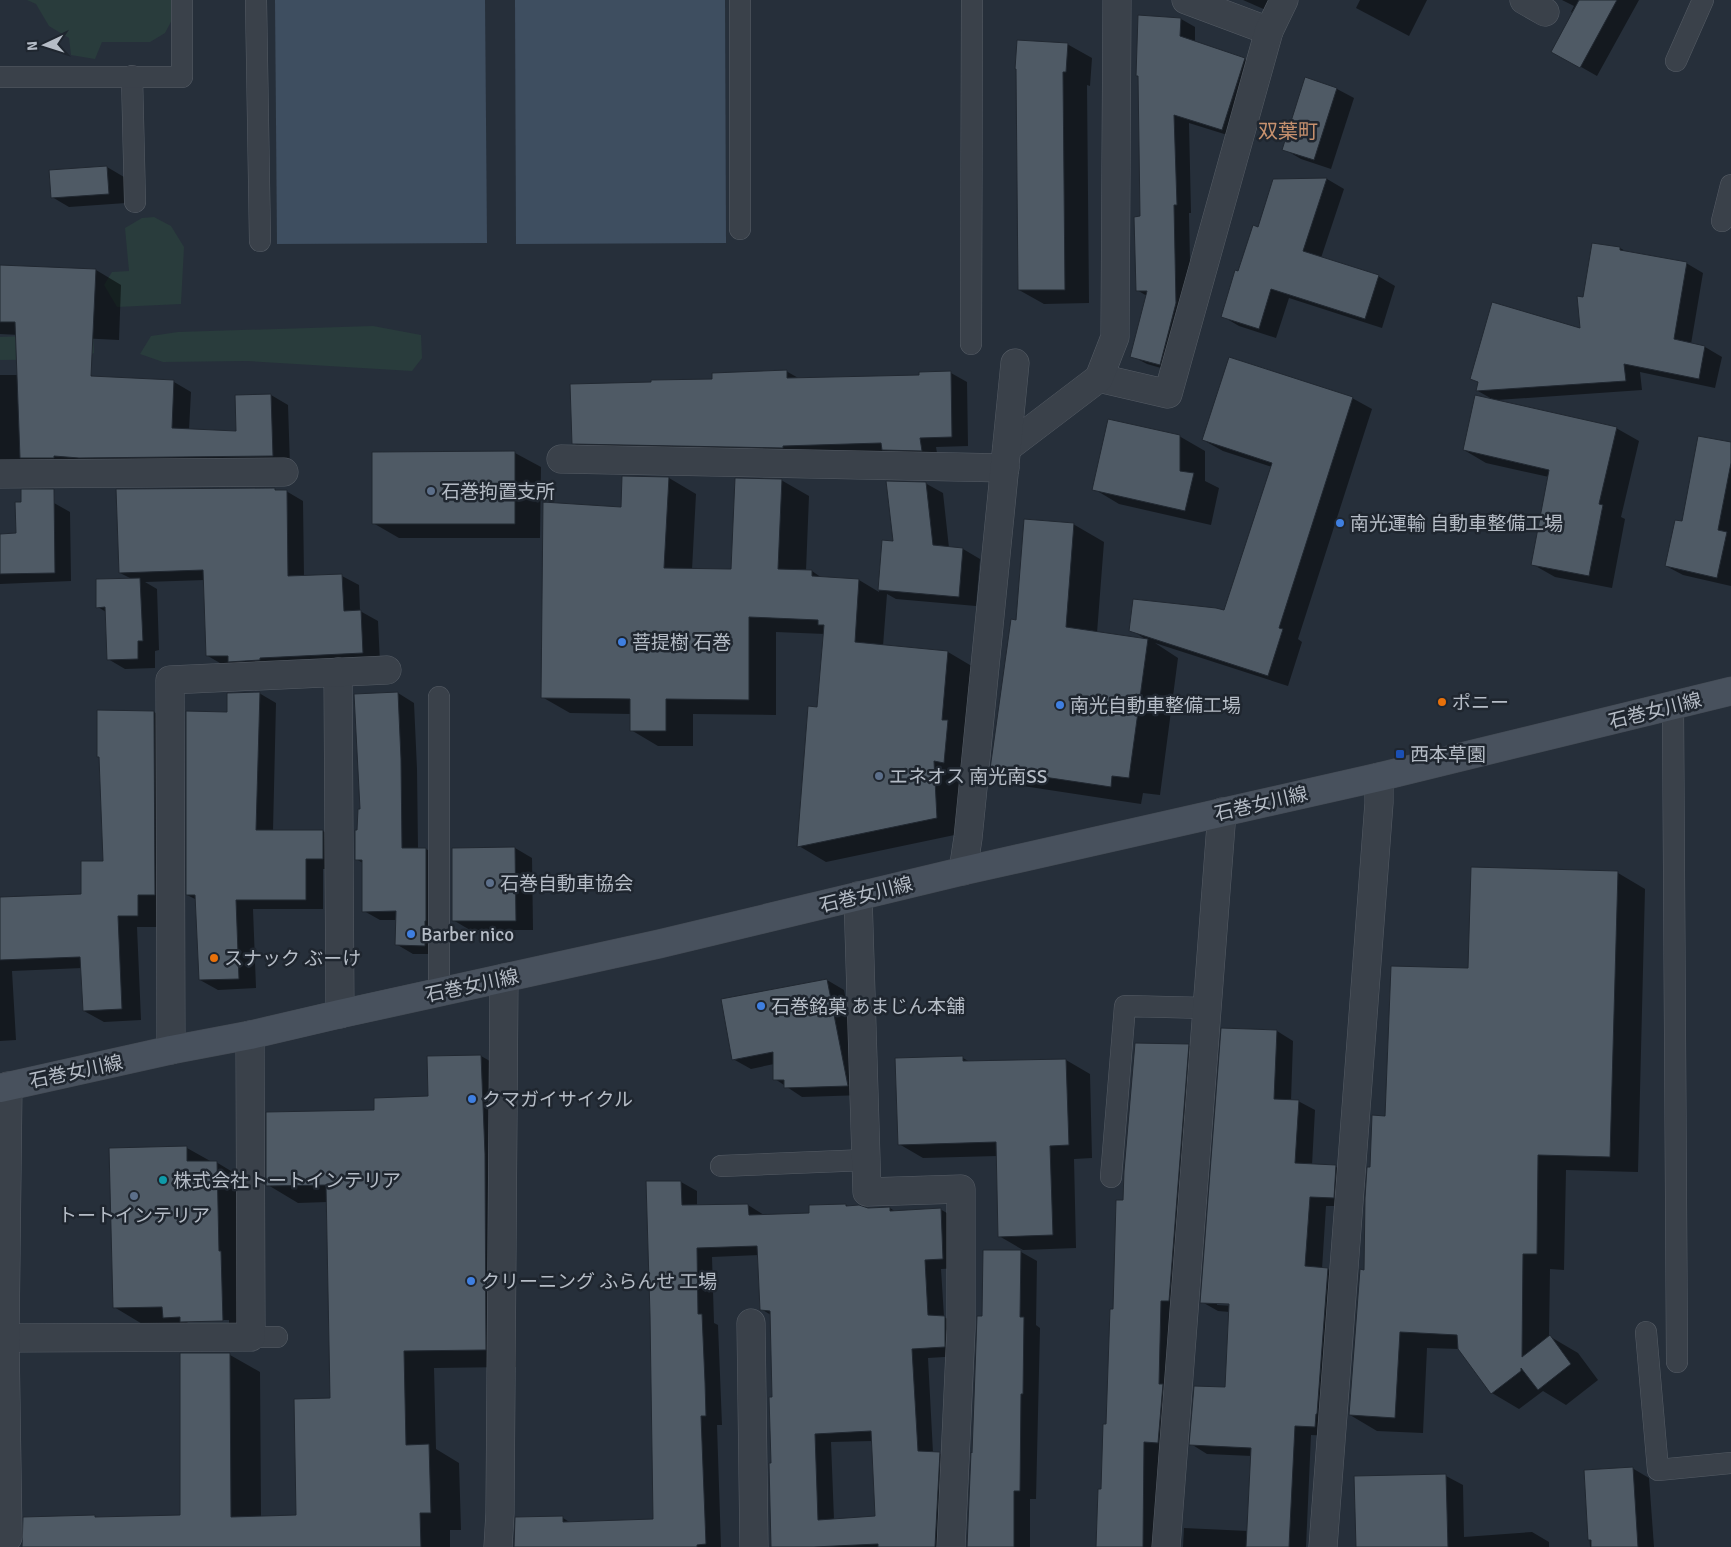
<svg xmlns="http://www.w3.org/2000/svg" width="1731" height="1547" viewBox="0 0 1731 1547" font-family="Signika,'Noto Sans JP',sans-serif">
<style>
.green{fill:#293c3c}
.water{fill:#3e4e60}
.shadow{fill:#0007;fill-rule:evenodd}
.building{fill:#4f5a65;stroke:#212831;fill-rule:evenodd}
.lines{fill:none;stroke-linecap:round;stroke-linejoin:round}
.service-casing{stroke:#555c65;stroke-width:22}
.minor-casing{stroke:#555c65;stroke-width:29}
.secondary-casing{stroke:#434a53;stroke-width:29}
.service{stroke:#3a414a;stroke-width:21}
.minor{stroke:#3a414a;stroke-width:28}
.secondary{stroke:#48515d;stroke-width:28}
.service-dot{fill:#5c6f8a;stroke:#1f262f;stroke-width:2}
.shop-dot{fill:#3f7fe0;stroke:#1f262f;stroke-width:2}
.food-dot{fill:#e8710a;stroke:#1f262f;stroke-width:2}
.transit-dot{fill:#1a4fb4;stroke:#1f262f;stroke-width:2}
.culture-dot{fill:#0f9aa8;stroke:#1f262f;stroke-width:2}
.labels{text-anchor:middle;stroke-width:5;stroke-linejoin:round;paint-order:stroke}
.poi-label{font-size:19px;fill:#b5bcc6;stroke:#1f262f;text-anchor:start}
.street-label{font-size:19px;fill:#b5bcc6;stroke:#1f262f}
.neighbourhood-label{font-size:20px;fill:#c7916e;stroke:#1f262f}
</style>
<rect width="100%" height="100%" fill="#262f3a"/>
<g class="green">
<path d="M27,0h146l1,16 -9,17 -15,9h-48l-7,17 -24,-4 -2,-17 -20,-12 -13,-22z"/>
<path d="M154,217l17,9 13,21 -3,57 -64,3 -13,-22 8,-13 17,-1 -4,-43 17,-10z"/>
<path d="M373,326l48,9 1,23 -10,13 -166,-10 -83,1 -23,-8 11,-18 27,-4z"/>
<path d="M93,333l1,20 -14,6 -80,1v-23z"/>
</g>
<g class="water">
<path d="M275,0h210l2,243 -210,1z"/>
<path d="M515,0h210l1,243 -210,1z"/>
</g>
<g class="shadow">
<path d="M1243,0h39l-7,14z"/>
<path d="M1360,0h67l-18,36 -53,-28z"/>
<path d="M1562,0h77l-42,76 -44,-25 20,-38 -2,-1 3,-6z"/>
<path d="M1181,19l14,8v16l49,16 15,8 -22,71 -48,-15 2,90h-2l2,99 -16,60 -28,-8 -15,-8 15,-60 -10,-6 4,-72z"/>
<path d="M1067,44l25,14 -2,28 -3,-1 2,218 -45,1 -25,-14z"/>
<path d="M1337,89l17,9 -23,71 -30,-10 -17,-10z"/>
<path d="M107,167l17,10 2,26 -57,4 -17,-10 -2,-26z"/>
<path d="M1327,179l17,10 -23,69 57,18 17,10 -13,42 -93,-30 -13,40 -37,-12 -17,-10 17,-43 20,-45 15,-47z"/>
<path d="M1620,248l7,4 59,11 17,10 -12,71 14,3 17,10 -7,31 -75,-16 2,18 -145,10 119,28 23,13 -18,76 4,2 -13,69 -57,-11 -23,-13 17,-87 -63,-14 -22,-13 28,-51 -14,-8 1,-8 -8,-5 110,-49 3,-30z"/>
<path d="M0,266l96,4 25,15 -2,55 -119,-6z"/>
<path d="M786,371l14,8 120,-3 31,-3 16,9 1,64 -32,1 2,12 -349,-7 -16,-9 140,-63z"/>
<path d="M0,375h91l4,3 79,4 17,10 -2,38 49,2 33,-37 17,10 2,61 -290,-2z"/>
<path d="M1352,398l20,11 -74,230 4,3 -14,44 -133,-43 23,15 -18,137 -17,-2 -2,11 -118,-18 -31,-17 25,-148 56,-97 31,18 -7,91 50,7 -16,-10 94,-18 47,-145 -49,-16 -20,-11z"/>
<path d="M1179,436l26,15v30l14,7 -8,37 -92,-21 -25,-15z"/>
<path d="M1731,443v143l-48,-11 -17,-9 17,-43z"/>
<path d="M373,453h142l26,14 -1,71h-141l-26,-15z"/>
<path d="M669,478l27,16 -4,76h41l48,-90 28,16 -3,75h6l10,7 37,2 20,12 4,-50 12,1 30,-60 18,10 6,55 14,1 17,10 -4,47 -80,-7 -9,-5 -4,52 65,6 27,16 -11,165 -138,29 -27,-16 19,-137 7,-75 -49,-2v83l-83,-1v32h-35l-27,-16v-16l-61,-1 -28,-16 80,-189z"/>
<path d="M274,489l4,2h8l17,10 1,76 38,-1 17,9 1,26 18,10 2,42 -155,3 -17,-10 -3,-76 -60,2 12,7 2,61 -4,1v17l-30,1 -17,-10 -2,-47 -8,-5 34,-28 -12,-6z"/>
<path d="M54,503l16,9 1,69 -71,3v-48l17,-2z"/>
<path d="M259,693l17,10 -3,128h50l17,10v28h-17v40h-70l3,79 -38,2 -18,-10 -3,-80 -10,-5 41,-182z"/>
<path d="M398,693l16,10 3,66 1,80h8l16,9 -1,96h-28l-17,-10 1,-24h-17l-16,-9 -1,-48 -7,-4 6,-49z"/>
<path d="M98,711l56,1 20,11 -17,204h-20l4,93 -37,2 -20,-11 -2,-43 -70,3 4,69 -16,1v-144l82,-2 22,-32z"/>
<path d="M515,848l17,10 1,72h-63l-17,-10z"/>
<path d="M1618,873l27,16 -7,283 -72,-2 -2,100 -14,-1 -1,67 29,17 20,27 -32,25 -23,-14 -24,18 -27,-16 -33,-44 -32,-1 -4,85 -46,-2 -27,-16 15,-144 6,-103 15,-51 83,-147z"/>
<path d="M827,980l17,10 20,105 -62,2 -27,-18 -1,-15 -23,5 -18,-10z"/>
<path d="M1277,1031l16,10 -2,60h7l17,9 -3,55 24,2 16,9 -2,30h-24l-4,63h6l16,9 -13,158 -20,-1 -5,112h-123l1,-19 64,3 4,-75 -45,-2 -16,-10 36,-55 3,-77 -12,-1 -16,-9zM1217,1302l18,1v3l-18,-1z"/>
<path d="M1188,1045l17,10 -38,492h-69l17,-236 9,-110z"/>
<path d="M481,1056l30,17 4,99 1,195 -82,1 2,81 23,14 2,67h-11v17h-429l73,-31 4,2 84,-2 48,-161 30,17 1,145 36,-1 35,-117 -5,-197 -29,1 -30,-18 107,-74 54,-14 -1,-40z"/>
<path d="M963,1058l7,4 96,-2 24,14 2,84 -18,1 2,89 -53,2 -24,-14 -2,-80 -74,2 -24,-14z"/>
<path d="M187,1148l25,14h4l30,18 7,158 -109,-13 -30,-18zM185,1320h44v3h-41z"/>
<path d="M681,1182l16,9v15l51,-1 16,10 46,-1 36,-9 3,2 18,2 23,-1 6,4 44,-3 17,10 2,49 -18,1 3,48 17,9v30l-33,2 5,95h6l17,9 -4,85h-180l1,-149 -2,-83 -10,-6 -2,-54 -47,2 2,66 4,2 4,100h-5l4,122h-206l48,-29 8,5 83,-3zM872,1441l4,76 -42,3 -3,-78z"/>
<path d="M1021,1252l16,9 -1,64 4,3 -4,171h-6v48h-62l15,-229z"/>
<path d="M1632,1468l17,10 5,69h-64l-4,-76z"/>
<path d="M1446,1476l17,9 1,52 68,-5 17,10v5h-191z"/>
</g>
<g class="building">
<path d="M1579,0h38l-37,68 -29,-16z"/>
<path d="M1138,15l43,3 -1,18 65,22 -23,72 -48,-15 3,90h-3l2,98 -16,62 -30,-8 17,-66h-11l-2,-74 6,-1 -2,-140h-2z"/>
<path d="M1017,40l51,3 -2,29h-3l2,218h-47l-2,-221h-1z"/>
<path d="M1305,77l32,11 -23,72 -32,-10z"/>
<path d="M107,166l2,28 -58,4 -2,-28z"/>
<path d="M1327,178l-24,73 76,24 -14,44 -94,-30 -12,40 -38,-12 14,-47 3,1 15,-46 5,2 15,-48z"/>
<path d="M1592,243l28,4v3l67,12 -13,77 31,7 -6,33 -75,-15 2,17 -150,10 2,-9 -8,-3 22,-77 88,26 -3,-32 6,1z"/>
<path d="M0,265l96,4 -5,107 83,4 -2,48 64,3 -1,-36 36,-1 2,62 -194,2 -25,-2v2h-34l-5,-136h-15z"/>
<path d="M1229,357l124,40 -74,231 4,1 -15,47 -139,-45 4,-32 83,9 8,2 48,-147 -70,-23z"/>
<path d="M787,370v8l132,-3v-3l32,-1 1,66 -32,1 2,13 -40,-1 -1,-7 -98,3v2l-211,-4 -2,-60 81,-2v-2l61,-1v-6z"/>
<path d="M1475,395l142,32 -18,77 4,1 -14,71 -58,-11 18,-95 -86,-20z"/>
<path d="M1108,419l72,16v36l14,2 -9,38 -93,-21z"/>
<path d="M1698,436l33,6v21l-13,67 9,2 -10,46 -52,-12 10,-46 7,1z"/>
<path d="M515,451v73h-143v-72z"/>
<path d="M622,476l47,1 -5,91 67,1 4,-91 47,1 -4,90 34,1v6l47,3 -4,63 93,9 -6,69h6l-4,43 -10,-2 3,57 -140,29 11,-141 9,1 7,-82h-6v-5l-69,-3v83l-83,-1v32h-36v-32l-89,-1 2,-196 78,5z"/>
<path d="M886,481l40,1 7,63 30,3 -4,49 -81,-7 4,-50 11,1z"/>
<path d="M275,488v2h12l1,86 54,-2 2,37 17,-1 2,43 -103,5v2l-32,2v-6h-22l-3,-86 -84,3 -3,-84z"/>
<path d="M21,489h33l1,84 -55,1v-40l16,-1 -1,-31h6z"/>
<path d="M1024,519l50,4 -8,104 82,12 -19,139 -17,-2 -1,11 -121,-18 21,-150 5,1z"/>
<path d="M140,578l3,63h-5v18l-31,1 -2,-53 -9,1v-29z"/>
<path d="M260,692l-4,138h67v29h-17v41h-70l3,79 -40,1 -4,-85h-9v-184l41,1v-19z"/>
<path d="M398,692l3,67 1,89h24v73h-1v25l-30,-1 1,-34 -34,1v-52h-7v-30h2l1,-21h2l-6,-115z"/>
<path d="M97,710l57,1 1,184h-17v21h-20l4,93 -39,2 -3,-54 -80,3v-63l81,-3v-33h22l-4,-104h-2z"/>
<path d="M515,847l1,74h-64v-73z"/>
<path d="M1471,867l147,4 -8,286 -72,-2 -1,99h-14l-1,103 28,-22 21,29 -33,26 -17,-22v3l-30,23 -33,-45 -1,-14 -57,-3 -5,86 -46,-3 11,-146 4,1 1,-72 2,-31h3l2,-52 13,1 6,-150 77,2z"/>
<path d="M827,979l21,107 -64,2v-8h-11v-28l-41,8 -11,-61z"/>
<path d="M1221,1028l56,2 -3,69 25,1 -4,63 41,2 -2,33 -24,-1 -5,69 23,2 -11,146h-1l-1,13 -20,-1 -6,121h-43l5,-99 -62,-3 5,-59 31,1 4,-83 -29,-1z"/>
<path d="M1135,1043l54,1 -20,257h-8l-2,83h4l-5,59 -14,-1 -1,105h-47l2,-58h3l2,-65h3l4,-115h3l3,-109h7l1,-29z"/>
<path d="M481,1055l4,99 1,196 -82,1 2,94 23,-1 2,69h-11l1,34h-399l1,-30 72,-2v2l85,-2v-162h50l1,164 65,-2 -2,-116 36,-1 -4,-213 -60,1v-74l108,-2v-12l54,-2 -1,-40z"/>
<path d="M963,1056v5l103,-2 3,86 -19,1 3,89 -55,2 -2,-95 -98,3 -3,-87z"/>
<path d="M187,1146v15h30l2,90h2l2,70 -43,1v-5l-17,1 -1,-11 -49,1 -4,-160z"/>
<path d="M646,1181h35l1,24 66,-1 1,11 60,-2v-8l37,-1v2l13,-1 9,3 22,-1v4l51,-3 2,51 -18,1 3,55 17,1v31l-33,2 6,102 22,1 -5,95h-57v-3l-64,3h-43l-2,-84h2l-2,-66h3l-2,-86 -10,-1 -3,-64 -60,2 1,66h4l3,68 1,34h-5l5,128 -9,1v2h-183l1,-30 48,-1v6l90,-3 -3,-204zM871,1431l4,85 -57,4 -3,-86z"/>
<path d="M983,1250h38l-1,67h4l-1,77h-2l-1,97h-6v56h-47l4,-95 1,1 5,-137h5z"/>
<path d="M1633,1467l5,80h-47v-7h-3l-4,-70z"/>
<path d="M1446,1474l2,73h-92l-2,-71z"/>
</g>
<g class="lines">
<defs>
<g id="service">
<path d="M256,0l4,241"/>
<path d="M740,0v229"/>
<path d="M1676,61l27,-61"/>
<path d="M132,76l3,126"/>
<path d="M0,77h182v-77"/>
<path d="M1722,221l9,-36"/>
<path d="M971,344l1,-344"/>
<path d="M1673,707l4,655"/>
<path d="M439,992v-295"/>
<path d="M721,1166l145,-6"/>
<path d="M1111,1177l14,-171 82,2"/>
<path d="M1646,1332l12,138 73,-7"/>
<path d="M251,1337h26"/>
</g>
<g id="minor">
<path d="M1186,0l83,31"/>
<path d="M1524,0l21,12"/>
<path d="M1099,378l69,16 101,-363 15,-31"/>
<path d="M1007,448l92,-70 16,-41 2,-337"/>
<path d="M561,459l444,9"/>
<path d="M0,474l284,-2"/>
<path d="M338,672l2,342"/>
<path d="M963,871l5,-33 47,-475"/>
<path d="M858,896l9,296 94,-3v140l-10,218"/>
<path d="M171,1050l-1,-370 217,-10"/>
<path d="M751,1323l3,224"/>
<path d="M5,1338l246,-1 -1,-302"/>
<path d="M0,1537h8l-3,-199 3,-252"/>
<path d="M498,1547l2,-34 4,-535"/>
<path d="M1166,1547l56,-735"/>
<path d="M1323,1547l56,-744v-26"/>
</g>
<path id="secondary" d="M0,1088l171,-38 79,-15 90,-21 319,-70 304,-73 416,-94 352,-86"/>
</defs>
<use href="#service" class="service-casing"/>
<use href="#minor" class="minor-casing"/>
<use href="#secondary" class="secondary-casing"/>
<use href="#service" class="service"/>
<use href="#minor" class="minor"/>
<use href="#secondary" class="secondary"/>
</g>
<g class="service-dot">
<circle cx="431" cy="491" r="5"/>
<circle cx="879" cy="776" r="5"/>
<circle cx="490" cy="883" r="5"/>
<circle cx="134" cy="1196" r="5"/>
</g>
<g class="shop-dot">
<circle cx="1340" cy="523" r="5"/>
<circle cx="622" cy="642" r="5"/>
<circle cx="1060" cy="705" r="5"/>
<circle cx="411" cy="934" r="5"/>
<circle cx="761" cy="1006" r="5"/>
<circle cx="472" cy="1099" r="5"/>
<circle cx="471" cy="1281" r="5"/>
</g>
<g class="food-dot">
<circle cx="1442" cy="702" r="5"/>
<circle cx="214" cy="958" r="5"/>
</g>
<rect class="transit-dot" x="1395" y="749" width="10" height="10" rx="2.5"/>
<circle class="culture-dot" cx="163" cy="1180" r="5"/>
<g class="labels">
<g class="poi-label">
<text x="441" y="498">石巻拘置支所</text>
<text x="1350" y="530">南光運輸 自動車整備工場</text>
<text x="632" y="649">菩提樹 石巻</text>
<text x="1452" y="709">ポニー</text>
<text x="1070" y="712">南光自動車整備工場</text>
<text x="1410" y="761">西本草園</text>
<text x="889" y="783">エネオス 南光南SS</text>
<text x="500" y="890">石巻自動車協会</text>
<text x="421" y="941">Barber nico</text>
<text x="224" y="965">スナック ぶーけ</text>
<text x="771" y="1013">石巻銘菓 あまじん本舗</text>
<text x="482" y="1106">クマガイサイクル</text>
<text x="173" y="1187">株式会社トートインテリア</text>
<text x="134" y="1222" text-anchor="middle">トートインテリア</text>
<text x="481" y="1288">クリーニング ふらんせ 工場</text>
</g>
<g class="street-label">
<text transform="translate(1655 710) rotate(-14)" y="7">石巻女川線</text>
<text transform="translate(1261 803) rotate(-13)" y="7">石巻女川線</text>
<text transform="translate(866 894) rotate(-14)" y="7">石巻女川線</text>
<text transform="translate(472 985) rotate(-12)" y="7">石巻女川線</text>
<text transform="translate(76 1071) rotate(-12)" y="7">石巻女川線</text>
</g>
<g class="neighbourhood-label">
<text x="1288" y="138">双葉町</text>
</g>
</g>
<g transform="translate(45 45) rotate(266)" stroke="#1f262f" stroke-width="4" paint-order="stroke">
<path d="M0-4L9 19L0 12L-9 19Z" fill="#b5bcc6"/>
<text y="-8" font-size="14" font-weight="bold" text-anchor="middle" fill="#b5bcc6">N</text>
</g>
</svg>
